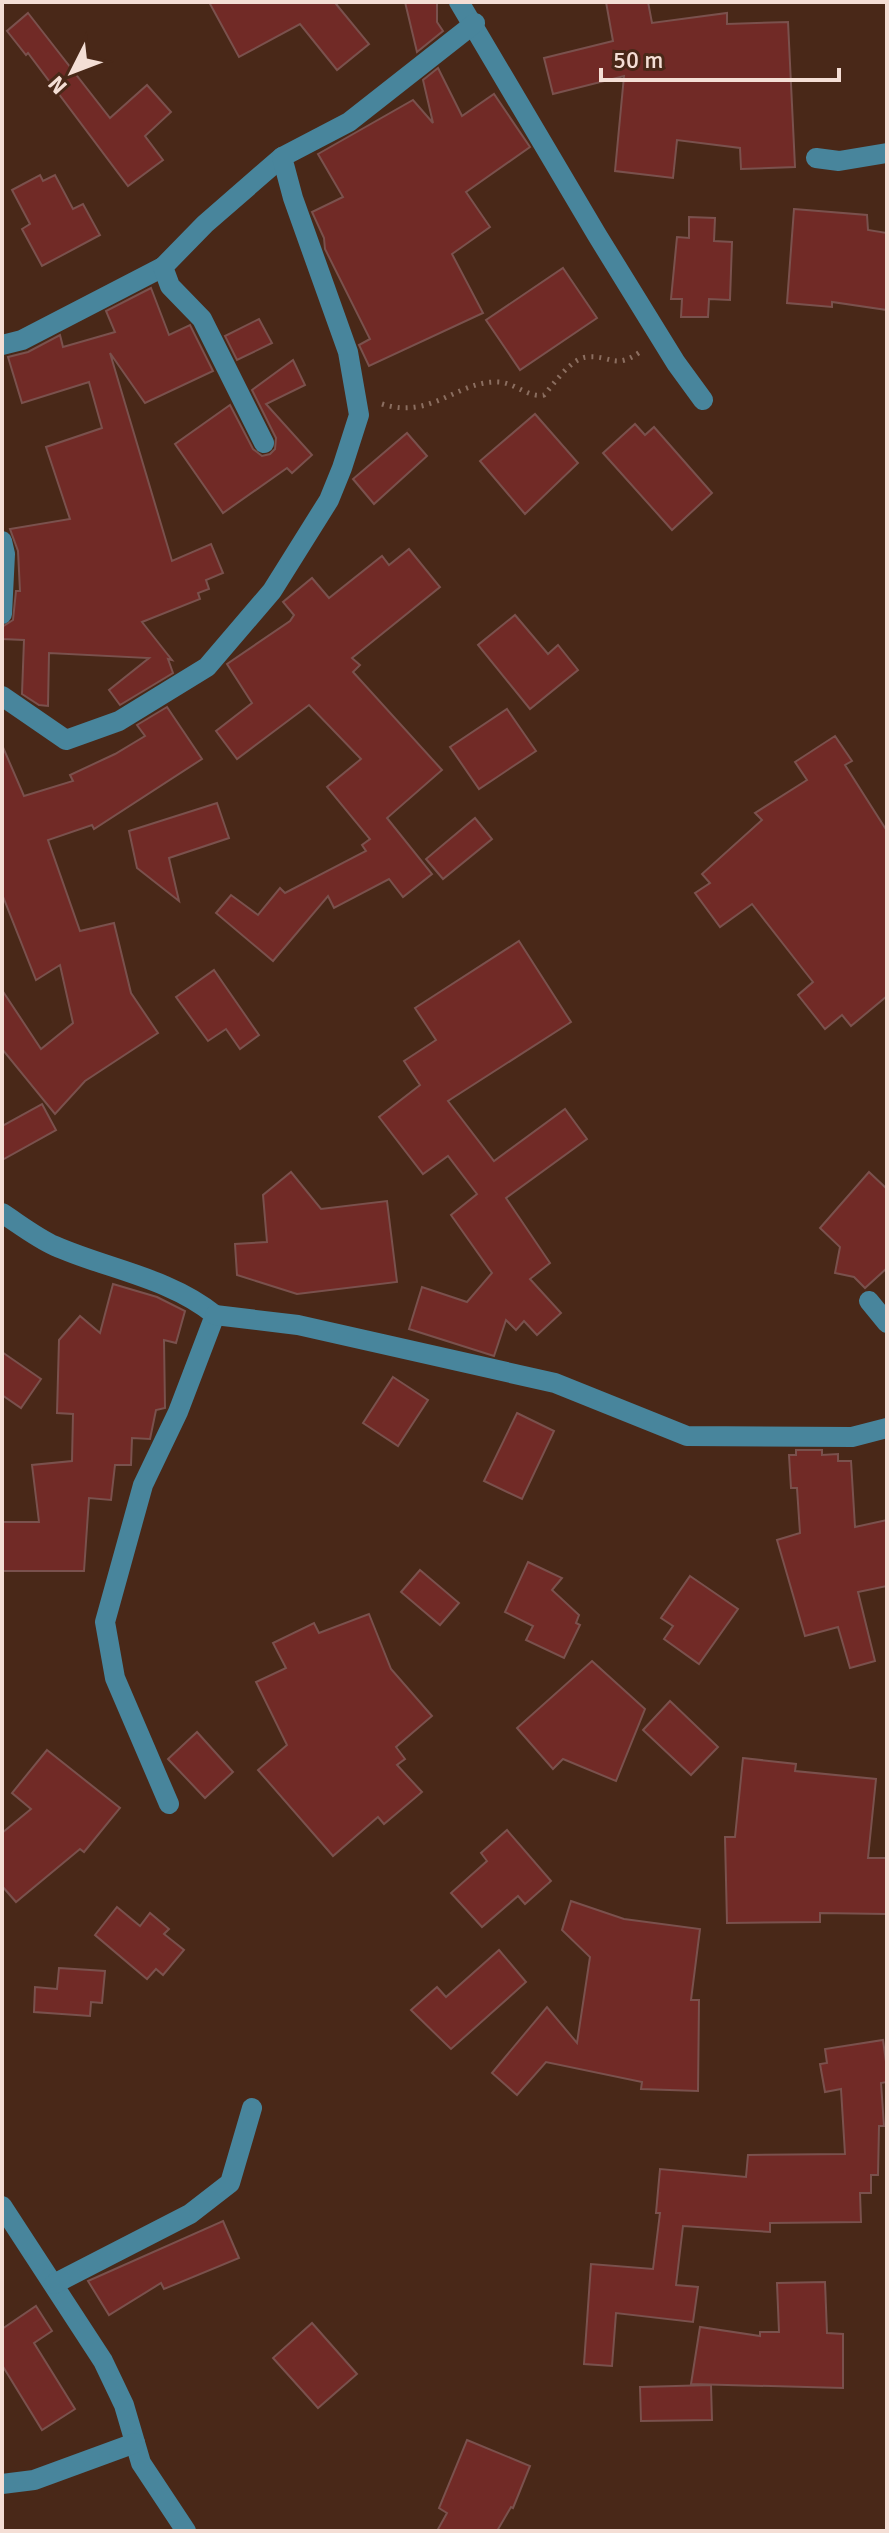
<svg xmlns="http://www.w3.org/2000/svg" width="889" height="2533" viewBox="0 0 889 2533" font-family="Signika,sans-serif">
<style>
.building{fill:#712a26;stroke:#7a514d;stroke-width:2}
.lines{fill:none;stroke-linecap:round;stroke-linejoin:round}
.path{stroke:#8b6e60;stroke-width:5;stroke-dasharray:2 6;stroke-linecap:butt}
.minor{stroke:#48859c;stroke-width:20}
</style>
<rect width="100%" height="100%" fill="#492818"/>
<g class="building">
<path d="M209,2h131l-4,2 33,40 -32,26 -37,-46 -61,33z"/>
<path d="M405,2h32v20l6,9 -26,21z"/>
<path d="M606,2h42l4,21 75,-10v11l61,-2 7,145 -54,2 -1,-21 -63,-8 -4,38 -58,-7 9,-95 -71,18 -9,-36 69,-17z"/>
<path d="M28,13l82,105 37,-33 24,27 -26,24 18,24 -35,26 -100,-133 -2,2 -19,-24z"/>
<path d="M438,68l24,48 32,-22 36,53 -64,45 24,35 -38,27 31,59 -114,53 -10,-21 11,-6 -45,-90 -1,-11 -12,-26 31,-15 -25,-43 95,-54 20,23 -10,-43z"/>
<path d="M40,175l3,6 12,-6 18,34 10,-5 17,31 -58,31 -20,-37 8,-5 -18,-34z"/>
<path d="M794,209l73,6 1,15 19,3v77l-55,-8v5l-45,-4z"/>
<path d="M689,217l26,1 -1,23 18,1 -2,58 -21,-1 -1,18h-27l1,-18h-11l6,-62 12,1z"/>
<path d="M563,268l34,50 -77,52 -34,-50z"/>
<path d="M151,288l18,47 21,-10 23,46 -68,32 -35,-50 62,208 39,-17 12,29 -17,7 3,9 -11,4 2,6 -58,23 30,38 -4,-1 5,14 -53,32 -11,-15 40,-32 -100,-5 -1,53 -9,-1 -17,-11 2,-54 -22,-1v-12l11,-7 3,-29h4l-2,-40 -8,-22 60,-10 -24,-72 56,-19 -13,-46 -67,21 -14,-46 20,-5 32,-17 3,12 52,-15 -9,-21z"/>
<path d="M259,319l13,24 -35,17 -12,-24z"/>
<path d="M293,360l12,25 -39,19 46,51 -20,18 -5,-5 -64,45 -48,-69 55,-39 23,44 9,7 8,-2 5,-5 1,-11 -24,-48z"/>
<path d="M535,414l43,49 -53,51 -45,-53z"/>
<path d="M635,424l10,11 9,-8 58,66 -40,37 -69,-77z"/>
<path d="M407,433l20,23 -53,48 -21,-25z"/>
<path d="M409,549l31,38 -88,71 8,7 -7,7 89,98 -55,48 45,56 -29,23 -14,-18 -55,29 -6,-12 -55,65 -57,-48 15,-18 27,20 22,-27 5,5 81,-42 -4,-6 8,-6 -43,-52 34,-28 -52,-54 -72,54 -21,-28 36,-28 -25,-39 63,-43 4,-6 -11,-13 29,-24 17,20 53,-42 7,9z"/>
<path d="M515,615l33,39 10,-9 20,25 -48,39 -52,-64z"/>
<path d="M167,707l35,52 -108,70 -2,-4 -44,15 32,91 34,-8 17,70 27,40 -73,48 -30,33 -53,-65v-59l39,59 32,-26 -13,-58 -24,15 -34,-86v-149l22,51 49,-15 -3,-6 45,-21 30,-18 -8,-11z"/>
<path d="M507,709l29,42 -57,38 -29,-42z"/>
<path d="M835,736l17,25 -7,4 42,66v165l-36,30 -9,-11 -17,14 -27,-34 15,-13 -61,-78 -32,23 -25,-34 15,-10 -8,-9 60,-54 -7,-7 52,-33 -12,-18z"/>
<path d="M217,803l12,35 -60,20 10,43 -42,-33 -8,-37z"/>
<path d="M475,818l17,21 -49,40 -17,-20z"/>
<path d="M519,941l52,81 -123,79 46,60 71,-52 22,30 -81,59 44,65 -20,16 31,34 -24,22 -13,-14 -8,9 -10,-10 -12,36 -85,-27 13,-42 45,15 25,-29 -41,-58 26,-21 -29,-38 -25,18 -44,-57 41,-32 -16,-24 32,-21 -21,-32z"/>
<path d="M214,970l45,65 -19,14 -14,-20 -18,12 -32,-44z"/>
<path d="M42,1104l14,26 -54,30v-34z"/>
<path d="M291,1172l30,37 66,-8 10,81 -100,12 -60,-19 -2,-31 32,-2 -4,-47z"/>
<path d="M869,1172l18,17v79l-22,20 -11,-11 -19,-4 5,-26 -20,-19z"/>
<path d="M113,1284l44,13 28,14 -9,32 -12,-3 1,68 -9,2 -6,29 -18,-1 -1,27h-16l-4,35 -22,-2 -5,73h-82v-49h37l-7,-57 40,-4 1,-47 -16,-1 2,-73 21,-24 20,17z"/>
<path d="M2,1352l39,27 -20,29 -19,-13z"/>
<path d="M393,1377l35,23 -30,46 -35,-23z"/>
<path d="M517,1413l37,18 -32,68 -38,-18z"/>
<path d="M796,1450h26v5l16,-1v7h13l4,66 32,-7v66l-29,6 17,69 -25,7 -12,-41 -33,9 -28,-96 23,-7 -3,-45h-6l-2,-33h7z"/>
<path d="M528,1562l34,16 -10,12 27,25 -3,8 4,2 -16,33 -38,-18 7,-14 -28,-14z"/>
<path d="M420,1570l39,33 -19,22 -39,-33z"/>
<path d="M690,1576l48,33 -39,55 -35,-25 9,-13 -12,-8z"/>
<path d="M369,1614l22,55 41,47 -36,31 9,12 -8,6 25,27 -38,32 -6,-7 -45,39 -75,-86 29,-25 -31,-63 30,-14 -13,-25 41,-20 5,10z"/>
<path d="M592,1661l53,48 -29,72 -53,-22 -10,10 -36,-41z"/>
<path d="M670,1701l48,46 -27,28 -48,-45z"/>
<path d="M197,1732l36,40 -28,26 -37,-39z"/>
<path d="M47,1750l73,58 -36,44 -4,-3 -64,53 -14,-16v-53l29,-24 -19,-16z"/>
<path d="M743,1758l53,6 -1,7 81,8 -8,79h19v56l-67,-1v9l-93,1 -2,-86h10z"/>
<path d="M507,1830l44,51 -26,23 -7,-8 -36,31 -31,-34 36,-32 -6,-8z"/>
<path d="M571,1901l53,18 76,10 -9,71h8l-1,91 -57,-2 1,-7 -96,-20 -29,33 -25,-22 55,-66 30,36 13,-86 -28,-27z"/>
<path d="M117,1907l23,19 10,-13 19,16 -5,5 20,16 -21,25 -7,-6 -9,10 -52,-44z"/>
<path d="M499,1950l27,32 -75,67 -40,-39 26,-23 9,10z"/>
<path d="M59,1968l46,3 -3,32 -11,-1 -1,14 -56,-4 1,-25 22,2z"/>
<path d="M883,2040l4,29v13l-6,1 3,43h-5l-1,49h-7v18h-11l1,29 -91,1v9l-87,-6 -7,59 22,2 -5,35 -77,-9 -4,53 -28,-2 7,-100 62,5 7,-56h-4l4,-44 86,8 2,-22 97,-1 -4,-65 -16,3 -5,-28 7,-1 -2,-14z"/>
<path d="M223,2221l16,37 -75,31 -3,-6 -52,32 -21,-34z"/>
<path d="M825,2282l2,51 16,1v54l-152,-4 9,-57 60,9v-4h19l-2,-49z"/>
<path d="M36,2306l16,25 -18,12 41,66 -33,21 -40,-65v-36z"/>
<path d="M312,2323l45,51 -39,34 -45,-50z"/>
<path d="M711,2385l1,35 -71,1 -1,-34z"/>
<path d="M467,2440l63,26 -17,42 -2,-1 -14,24h-60l10,-18 -8,-5z"/>
</g>
<g class="lines">
<path class="path" d="M382,404c49,16 75,-23 115,-22 18,0 30,16 47,13 10,-11 27,-37 43,-38 25,-2 27,13 53,-5"/>
<g class="minor">
<path d="M459,2l138,233 79,128 27,37"/>
<path d="M816,158l23,3 48,-8"/>
<path d="M2,345l20,-5 141,-73"/>
<path d="M264,443l-62,-124 -32,-33 -7,-19 42,-43 77,-67"/>
<path d="M2,541l3,13 -3,60"/>
<path d="M2,696l64,44 53,-19 88,-54 65,-76 57,-91 13,-32 17,-53 -11,-63 -55,-154 -11,-41 67,-35 126,-99"/>
<path d="M2,1213c17,11 35,25 53,33 52,23 115,32 160,69l-37,97 -35,73 -38,137 10,56 54,126"/>
<path d="M869,1301l18,22"/>
<path d="M215,1315l83,10 257,58 132,53 165,1 35,-9"/>
<path d="M2,2206l101,155 21,44 17,58 45,68"/>
<path d="M54,2284l136,-70 40,-31 22,-75"/>
<path d="M2,2484l32,-4 101,-37"/>
</g>
</g>
<rect width="889" height="2533" fill="none" stroke="#f4ded5" stroke-width="8"/>
<g transform="translate(72 72) rotate(228)" stroke="#492818" stroke-width="6" paint-order="stroke">
<path d="M0-6L14 30L0 20L-14 30Z" fill="#f4ded5"/>
<text y="-12" font-size="22" font-weight="bold" text-anchor="middle" fill="#f4ded5">N</text>
</g>
<path d="M601 68v12h238v-12" fill="none" stroke="#f4ded5" stroke-width="4"/>
<text x="613" y="68" font-size="24" fill="#f4ded5" stroke="#492818" stroke-width="6" paint-order="stroke">50 m</text>
</svg>
